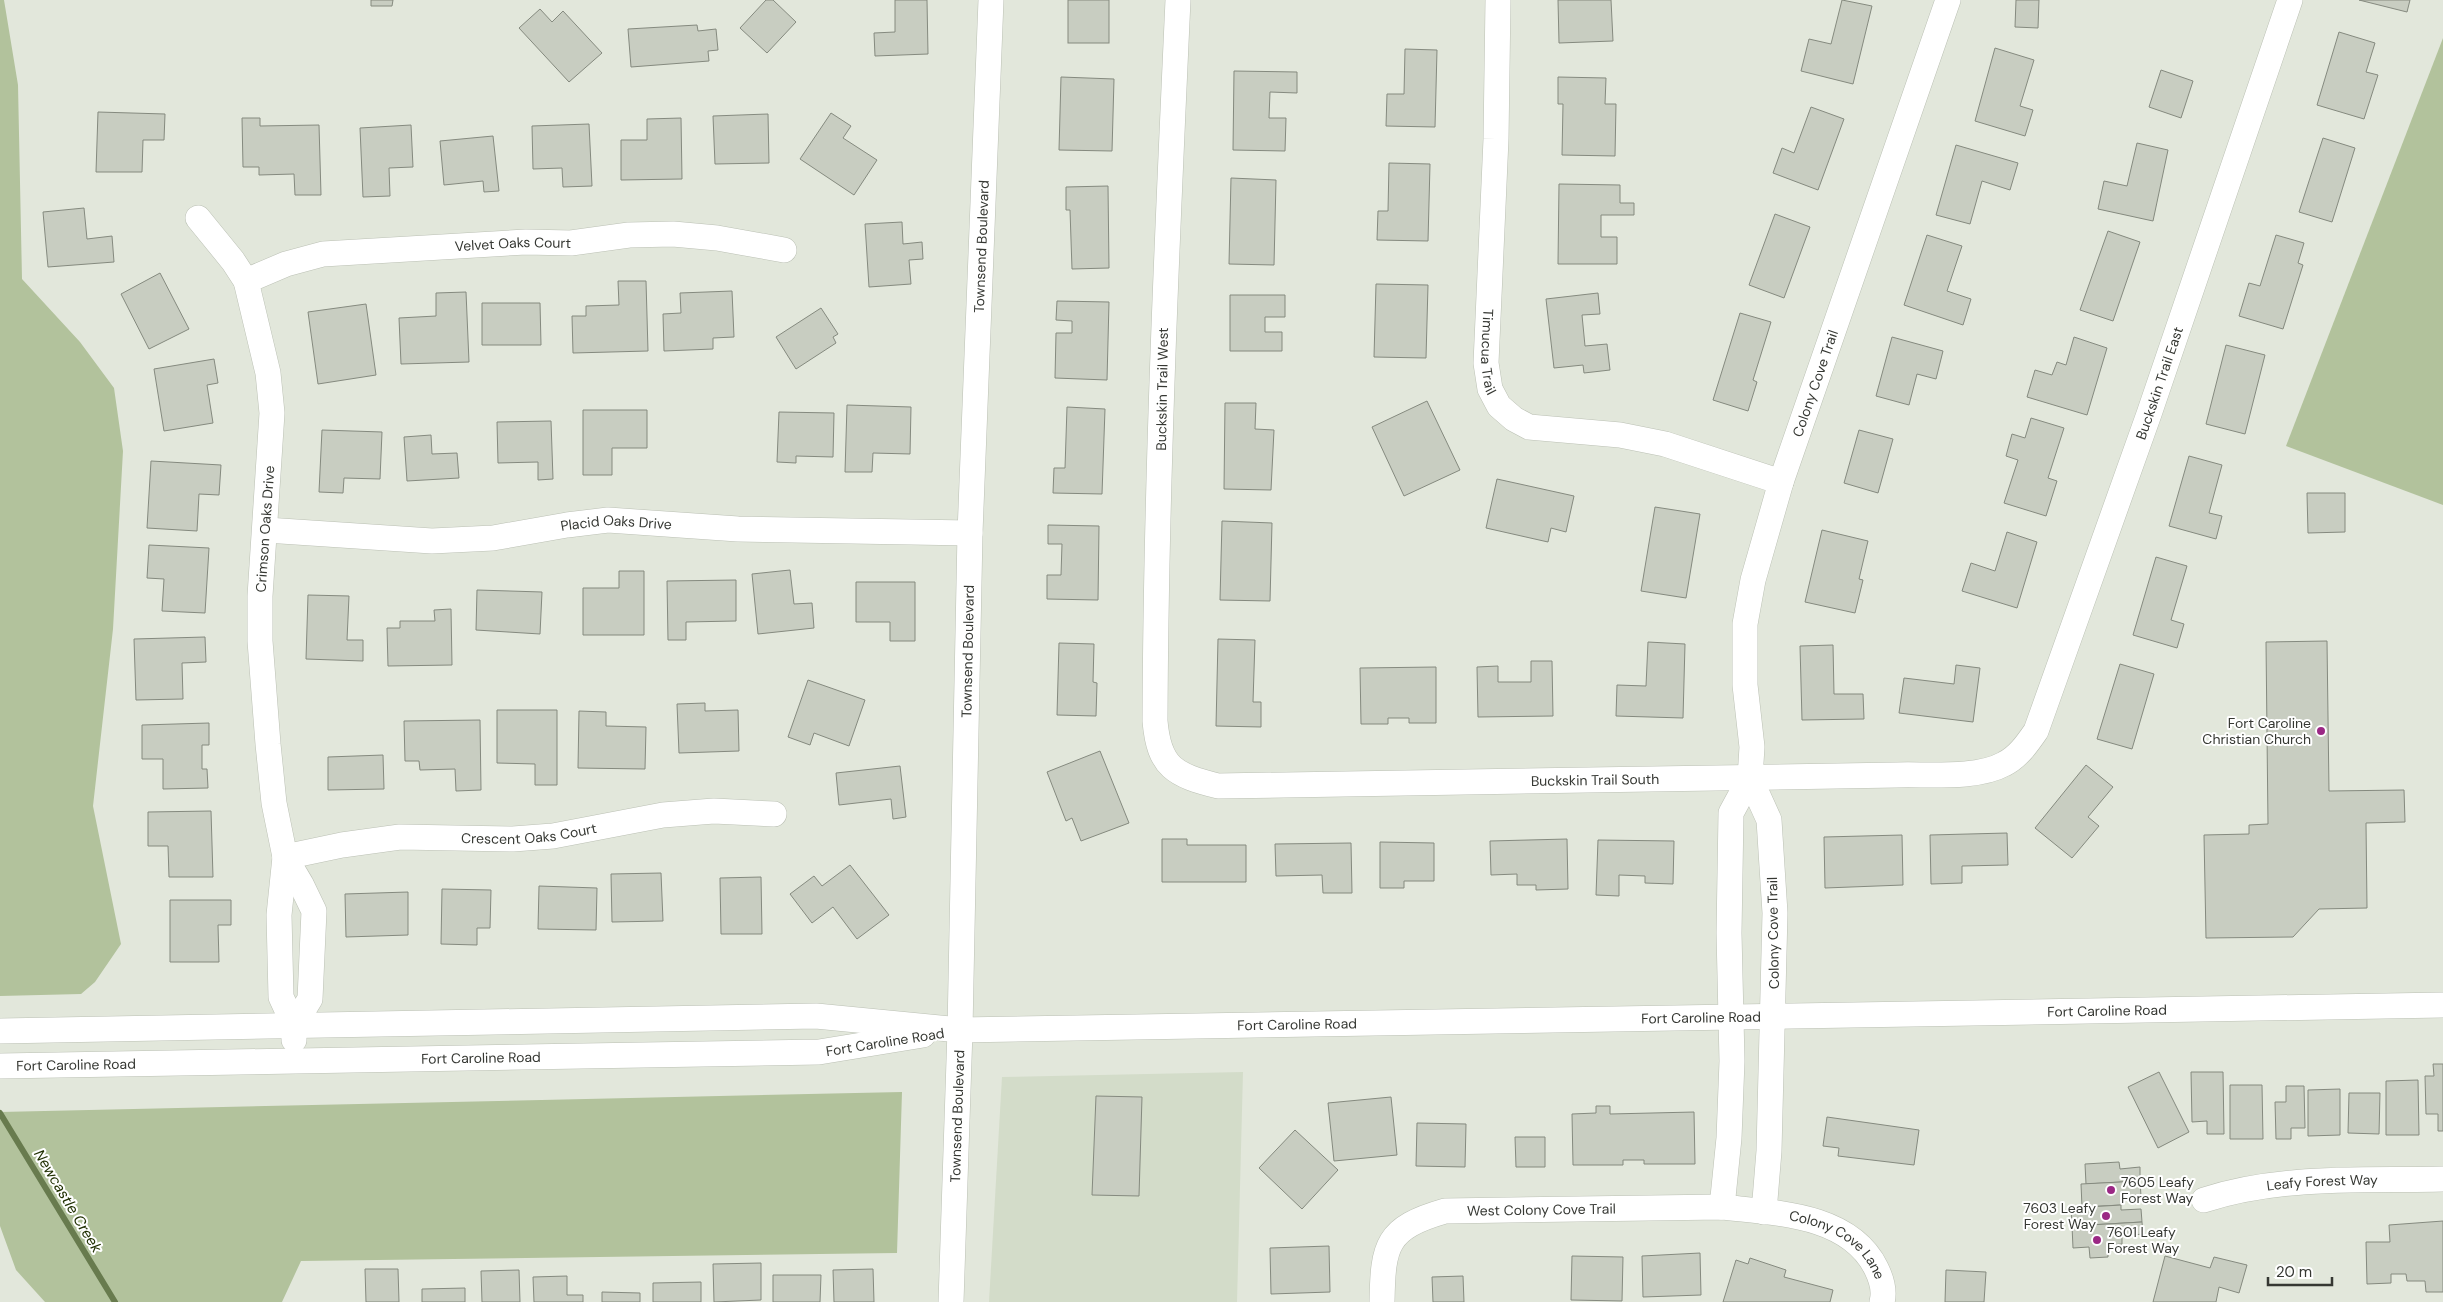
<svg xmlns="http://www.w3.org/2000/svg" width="2443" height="1302" viewBox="0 0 2443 1302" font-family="'DM Sans',sans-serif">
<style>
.built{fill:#d3dcc9}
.green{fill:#b2c29c}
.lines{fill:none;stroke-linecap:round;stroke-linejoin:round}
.stream{stroke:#687b4e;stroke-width:6}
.building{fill:#c8cdc1;stroke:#858a7f}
.minor-casing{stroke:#bbc0b4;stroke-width:26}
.minor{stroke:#fff;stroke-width:25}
.poi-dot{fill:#9b2885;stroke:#fff;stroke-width:2}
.labels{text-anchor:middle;stroke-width:4;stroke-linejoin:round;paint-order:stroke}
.street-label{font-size:14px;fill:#363833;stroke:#fff}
.poi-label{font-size:14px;fill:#363833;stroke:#fff;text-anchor:end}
.water-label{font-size:15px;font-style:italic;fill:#1f2f00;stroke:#fff}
</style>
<rect width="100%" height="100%" fill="#e2e7db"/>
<path class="built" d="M1243,1072l-6,230h-248l13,-225z"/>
<g class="green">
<path d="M0,0h4l14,85 4,194 58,63 34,46 9,63 -10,178 -20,177 28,138 -26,38 -14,12 -81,2z"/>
<path d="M2443,38v467l-157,-59z"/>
<path d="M902,1092l-5,161 -596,8 -19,41h-237l-29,-32 -16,-44v-114z"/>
</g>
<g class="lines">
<path class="stream" d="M0,1113l115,189"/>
</g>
<g class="building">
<path d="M371,0h22l-1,6h-21z"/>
<path d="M766,0h7l23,22 -29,31 -27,-25z"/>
<path d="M895,0h32l1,54 -53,2 -1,-23 21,-1z"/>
<rect x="1068" y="0" width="41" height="43"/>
<path d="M1558,0h53l2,41 -54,2z"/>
<path d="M1842,0l30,6 -19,78 -52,-13 8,-32 22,5z"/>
<path d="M2016,0h23l-1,28 -23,-1z"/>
<path d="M2359,0h51l-3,12z"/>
<path d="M540,9l12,13 11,-11 39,42 -33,29 -50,-54z"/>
<path d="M697,25l1,6 18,-2 2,21 -10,1 1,10 -78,6 -3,-38z"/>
<path d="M2339,32l36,11 -9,29 12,3 -14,44 -47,-14z"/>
<path d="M1995,48l39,12 -14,46 13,4 -8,26 -50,-15z"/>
<path d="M1405,49l32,1 -2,77 -49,-1 1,-32h17z"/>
<path d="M2161,70l32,11 -12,37 -32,-11z"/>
<path d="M1234,71l63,1v21l-27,-1 -1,26h17l-1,33 -52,-1z"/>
<path d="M1061,77l53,2 -2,72 -53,-1z"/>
<path d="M1558,77l48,1 -1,26h11l-1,52 -53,-1 1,-51h-5z"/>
<path d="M1811,107l33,12 -26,71 -45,-17 9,-25 12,5z"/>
<path d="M98,112l67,2 -1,26h-21l-1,32h-46z"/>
<path d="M831,113l20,13 -8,12 34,22 -23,35 -54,-36z"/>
<path d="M768,114l1,49 -54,1 -2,-48z"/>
<path d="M242,118h18v8l59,-1 2,70h-26l-1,-21 -35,1v-8h-16z"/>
<path d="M681,118l1,61 -61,1v-40h26v-21z"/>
<path d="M589,124l3,62 -29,1 -1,-19 -29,1 -1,-43z"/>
<path d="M411,125l2,42 -24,1 1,28 -27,1 -3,-69z"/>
<path d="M493,136l6,55 -15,1 -1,-11 -39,4 -4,-44z"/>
<path d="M2323,138l32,10 -23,74 -33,-10z"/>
<path d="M2137,143l31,7 -15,71 -55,-12 6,-28 23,5z"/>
<path d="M1956,145l62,18 -8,27 -28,-9 -12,43 -34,-9z"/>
<path d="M1389,163l41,1 -2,77 -51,-1 1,-29h10z"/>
<path d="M1231,178l45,2 -2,85 -45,-1z"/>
<path d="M1559,184l61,1v18h14v12h-33v22h16v27h-59z"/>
<path d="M1108,186l1,82 -37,1 -2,-59h-4v-23z"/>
<path d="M84,208l3,31 25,-3 2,26 -66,5 -5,-55z"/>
<path d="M1775,214l35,13 -26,71 -35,-13z"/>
<path d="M902,222l1,22 19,-2 1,17 -14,1 2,24 -42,3 -4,-63z"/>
<path d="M2108,231l32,11 -27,79 -33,-11z"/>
<path d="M1927,235l35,11 -15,45 24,8 -8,26 -59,-20z"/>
<path d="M2276,235l28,8 -6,20 5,2 -20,64 -44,-13 10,-33 11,3z"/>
<path d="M160,273l29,56 -40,20 -28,-55z"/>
<path d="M618,281h28l2,70 -75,2 -1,-37h14v-10l33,-1z"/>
<path d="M1376,284l52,1 -2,73 -52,-1z"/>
<path d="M732,291l2,46 -21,1v11l-49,2 -1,-37 18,-1 -1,-20z"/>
<path d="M466,292l3,70 -68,2 -2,-46 37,-2v-23z"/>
<path d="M1598,293l2,21 -18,1 3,31 22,-2 3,26 -26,3 -1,-8 -29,3 -8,-69z"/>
<path d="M1230,295h55v22h-20v15h17v19h-52z"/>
<path d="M1057,301l52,1 -2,78 -52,-2 1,-45h16v-12l-16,-1z"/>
<path d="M482,303h58l1,42h-59z"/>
<path d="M366,304l10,71 -58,9 -10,-72z"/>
<path d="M821,308l17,26 -5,3 3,6 -40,26 -20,-32z"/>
<path d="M1740,313l31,9 -18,58 4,2 -9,29 -35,-11z"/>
<path d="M1892,337l51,14 -7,28 -19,-5 -8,31 -33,-9z"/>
<path d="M2074,337l33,11 -20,67 -60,-18 8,-27 17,5 5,-13 9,3z"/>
<path d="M2226,345l39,10 -20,79 -39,-10z"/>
<path d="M214,359l4,24 -11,2 6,38 -49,8 -10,-62z"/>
<path d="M1427,401l33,69 -56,26 -32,-69z"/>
<path d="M1225,403h31l-1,26 19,1 -3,60 -47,-1z"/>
<path d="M847,405l64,2 -1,47 -37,-1 -1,19h-27z"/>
<path d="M1067,407l38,2 -3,85 -49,-1 1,-25h11z"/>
<path d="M583,410h64v38h-35v27h-29z"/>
<path d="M779,412l55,1 -1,44 -37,-1v7l-19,-1z"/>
<path d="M2031,418l33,10 -16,50 9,3 -11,35 -42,-13 14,-43 -12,-4 6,-22 13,4z"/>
<path d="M551,421l2,58 -15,1v-18l-40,1 -1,-41z"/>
<path d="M322,430l60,2 -2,47 -36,-1 -1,15 -24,-1z"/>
<path d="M1859,430l34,9 -15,54 -34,-10z"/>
<path d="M431,435l1,19 25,-1 2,25 -52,3 -3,-44z"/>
<path d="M2189,456l33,9 -13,48 13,3 -6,23 -47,-13z"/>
<path d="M151,461l70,4 -2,30 -20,-1 -2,37 -50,-3z"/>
<path d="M1497,479l77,17 -8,36 -15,-4 -3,14 -62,-14z"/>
<path d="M2307,493h38v39l-37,1z"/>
<path d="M1655,507l45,7 -14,84 -45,-7z"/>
<path d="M1222,521l50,2 -2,78 -50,-1z"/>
<path d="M1048,525l51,1 -1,74 -51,-1v-24h14l1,-31h-14z"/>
<path d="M1822,530l46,11 -9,38 4,1 -8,33 -50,-11z"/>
<path d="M2007,532l30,10 -20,66 -55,-17 9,-28 24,8z"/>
<path d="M149,545l60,3 -4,65 -43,-2 2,-32 -17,-1z"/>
<path d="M2156,557l31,9 -16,54 13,4 -7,24 -44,-13z"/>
<path d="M790,570l4,34 18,-1 2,25 -56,6 -6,-60z"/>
<path d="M619,571h25v64h-61v-47h36z"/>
<path d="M736,580v41l-50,1v18h-18l-1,-59z"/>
<path d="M856,582h59v59h-25v-19h-34z"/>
<path d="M477,590l65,2 -2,42 -64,-4z"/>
<path d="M308,595l41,1 -2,44h16v21l-57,-2z"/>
<path d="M451,609l1,56 -64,1 -1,-38h13v-7h35l-1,-11z"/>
<path d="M205,637l1,25 -24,1 1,36 -47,1 -2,-61z"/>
<path d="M1218,639l37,1 -2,62h8v25l-45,-1z"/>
<path d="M2327,641l2,150 75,-1 1,32 -39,1 1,85 -48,1 -26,28 -87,1 -2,-103 45,-1v-9l19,-1 -2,-182z"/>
<path d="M1648,642l37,2 -2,74 -67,-2 1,-31 29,1z"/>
<path d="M1059,643l35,1 -1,38 4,1 -1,33 -39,-1z"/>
<path d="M1833,645l1,49h29l1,25 -62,1 -2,-74z"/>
<path d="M1531,661h21l1,55 -75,1 -1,-50 21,-1v16h33z"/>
<path d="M2120,664l34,10 -22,75 -35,-10z"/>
<path d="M1956,665l24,3 -7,54 -74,-9 5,-35 50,6z"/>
<path d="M1436,667v56h-27v-5h-21v6h-27l-1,-56z"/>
<path d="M808,680l57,20 -16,46 -35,-13 -4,12 -22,-8z"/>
<path d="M705,703v8l33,-1 1,41 -60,2 -2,-49z"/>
<path d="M497,710h60v75h-22v-21l-38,-1z"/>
<path d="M579,711l27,1v14l40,1 -1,42 -67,-1z"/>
<path d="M480,720l1,70 -25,1 -1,-22 -35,1 -1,-9h-14l-1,-40z"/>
<path d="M209,723v22h-7v24h5l1,19 -45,1v-30h-21v-34z"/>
<path d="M1100,751l29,72 -48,18 -9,-23 -6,3 -19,-49z"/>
<path d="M383,755l1,34 -56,1v-33z"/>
<path d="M2086,765l27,22 -25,30 11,9 -27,32 -37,-30z"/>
<path d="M900,766l6,51 -13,2 -2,-20 -52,6 -3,-32z"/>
<path d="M211,811l2,66h-44l-1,-31h-20v-34z"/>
<path d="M2007,833l1,32 -46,1v17l-31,1 -1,-49z"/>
<path d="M1902,835l1,50 -78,3 -1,-51z"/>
<path d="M1162,839h25v6h59v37h-84z"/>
<path d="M1567,839l1,50 -32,1v-5h-19v-11l-26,1 -1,-34z"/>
<path d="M1598,840l76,1 -1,43 -28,-1v-7l-26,-1v21l-23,-1z"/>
<path d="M1380,842l54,1v38h-30v7h-24z"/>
<path d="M1351,843l1,50h-29l-1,-18 -46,1 -1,-32z"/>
<path d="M850,865l39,50 -32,24 -24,-32 -21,16 -22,-29 24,-18 8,10z"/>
<path d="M661,873l2,48 -51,1 -1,-48z"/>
<path d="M761,877l1,57h-41l-1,-56z"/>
<path d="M539,886l58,2 -1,42 -58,-1z"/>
<path d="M442,889l49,1 -1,38h-13v17l-36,-1z"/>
<path d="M408,892v43l-62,2 -1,-43z"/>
<path d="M170,900h61v25h-13l1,37h-49z"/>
<path d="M2433,1064h10v67h-5v-17h-12l-1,-38h9z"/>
<path d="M2159,1072l30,60 -31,16 -30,-61z"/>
<path d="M2191,1072h32l1,62h-17v-13l-15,1z"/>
<path d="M2418,1080l1,55h-33v-54z"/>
<path d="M2230,1085h32l1,54h-33z"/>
<path d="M2286,1086h18l1,42h-14v11h-15l-1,-37h11z"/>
<path d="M2340,1089v46l-32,1v-46z"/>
<path d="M2349,1093h31l-1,41 -31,-1z"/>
<path d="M1096,1096l46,1 -3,99 -47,-1z"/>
<path d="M1391,1097l6,58 -63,6 -6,-58z"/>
<path d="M1596,1106h14v8l84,-2 1,52h-51v-4h-21v5h-50l-1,-51 24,-1z"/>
<path d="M1827,1117l92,13 -5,35 -76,-9 1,-8 -16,-2z"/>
<path d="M1417,1123l49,1 -1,43 -49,-1z"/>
<path d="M1295,1130l43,40 -36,39 -43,-41z"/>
<path d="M1515,1137h30v30h-29z"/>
<path d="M2119,1162l1,7 20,-2v14l-54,3 -1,-20z"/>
<path d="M2140,1181l1,15 -20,1v8l-39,2 -1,-23z"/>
<path d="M2121,1205v5l20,-1 1,13 -70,4 -1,-18z"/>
<path d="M2443,1221v71h-17l-1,-11h-18l-1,-7h-15v9l-24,1 -1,-42h24l-1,-17z"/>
<path d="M2142,1222l1,12 -21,2v8l-14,1v12l-18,1 -1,-11 -16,1 -1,-22z"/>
<path d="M1329,1246l1,46 -59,2 -1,-46z"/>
<path d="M1700,1253l1,42 -58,2 -1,-41z"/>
<path d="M1572,1256l51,1 -1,44 -51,-1z"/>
<path d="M2165,1256l45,12 4,-11 33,8 -8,28 -20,-6 -3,15h-63z"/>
<path d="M1750,1258l36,12 -2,7 49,13 -3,12h-107l13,-42 12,4z"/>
<path d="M761,1263v37l-47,2 -1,-38z"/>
<path d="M365,1269h33l1,33h-33z"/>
<path d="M873,1269l1,33h-40l-1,-32z"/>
<path d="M519,1270l1,32h-38l-1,-31z"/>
<path d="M1946,1270l40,2 -2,30h-39z"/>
<path d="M773,1275h48l-1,27h-47z"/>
<path d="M567,1276v19h16v7h-49l-1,-25z"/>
<path d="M1463,1276l1,26h-31l-1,-25z"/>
<path d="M701,1282v20h-48v-19z"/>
<path d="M465,1288v14h-43v-13z"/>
<path d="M602,1292l38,1v9h-38z"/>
</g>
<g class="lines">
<defs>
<g id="minor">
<path id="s1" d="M1178,0c-11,240 -22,481 -23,721 4,47 20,54 63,65l679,-11c31,-1 80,4 107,-11 14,-7 23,-20 32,-33l113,-317 141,-414"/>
<path id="s2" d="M1498,0l-2,139 -10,224 4,26 9,17 15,13 15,8 91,8 45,9 116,38"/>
<path d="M198,218l35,43 13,20 22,92 4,40 -12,183v45l8,103 6,59 11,54 -6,58 2,82 13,28v15"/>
<path id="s3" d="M246,281l40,-17 37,-10 203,-12 45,1 58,-8 44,-1 44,4 67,12"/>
<path id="s4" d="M266,530l166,11 61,-3 74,-13 41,-5 130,9 232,4"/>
<path id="s5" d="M285,857l57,-12 58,-8 113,2 40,-3 110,-21 51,-4 60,3"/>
<path d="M285,857l16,27 13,27 -4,88 -16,26"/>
<path id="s6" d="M0,1031l816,-15 144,14 1483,-25"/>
<path id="s7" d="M0,1066l819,-14 104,-17"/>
<path id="s8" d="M2204,1200c76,-25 159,-19 239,-21"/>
<path d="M1722,1207l7,-69 3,-77 -3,-128 2,-120 19,-35"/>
<path id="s9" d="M1764,1212l5,-61 6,-238 -6,-93 -19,-42 2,-31 -7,-62v-61l8,-44 28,-98 167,-482"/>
<path id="s10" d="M951,1302l9,-272 10,-497 21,-533"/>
<path id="s11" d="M1382,1302c1,-57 4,-74 63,-91l277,-4c54,6 127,7 154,61 5,10 9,23 6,34"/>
</g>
</defs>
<use href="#minor" class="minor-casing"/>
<use href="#minor" class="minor"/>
</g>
<g class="poi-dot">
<circle cx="2321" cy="731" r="5"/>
<circle cx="2111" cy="1190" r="5"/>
<circle cx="2106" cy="1216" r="5"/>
<circle cx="2097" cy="1240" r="5"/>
</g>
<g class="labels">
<g class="street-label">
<text dy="5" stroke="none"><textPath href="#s3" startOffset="272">Velvet Oaks Court</textPath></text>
<text dy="5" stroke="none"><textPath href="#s10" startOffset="1056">Townsend Boulevard</textPath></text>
<text dy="5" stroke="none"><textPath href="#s2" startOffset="352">Timucua Trail</textPath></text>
<text dy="5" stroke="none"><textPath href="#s9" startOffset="844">Colony Cove Trail</textPath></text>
<text dy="5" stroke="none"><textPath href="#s1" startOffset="2025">Buckskin Trail East</textPath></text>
<text transform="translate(1162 389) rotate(-89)" y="5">Buckskin Trail West</text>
<text dy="5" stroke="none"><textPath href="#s4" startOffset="352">Placid Oaks Drive</textPath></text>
<text transform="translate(265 529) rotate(-86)" y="5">Crimson Oaks Drive</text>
<text dy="5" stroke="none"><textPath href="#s10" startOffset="651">Townsend Boulevard</textPath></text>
<text dy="5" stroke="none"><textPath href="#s1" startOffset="1199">Buckskin Trail South</textPath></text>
<text dy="5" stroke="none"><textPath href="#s5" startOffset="246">Crescent Oaks Court</textPath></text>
<text transform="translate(1773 933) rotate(-91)" y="5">Colony Cove Trail</text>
<text dy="5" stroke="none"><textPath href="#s6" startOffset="2108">Fort Caroline Road</textPath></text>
<text dy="5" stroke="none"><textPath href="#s6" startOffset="1702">Fort Caroline Road</textPath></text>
<text dy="5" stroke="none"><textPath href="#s6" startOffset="1298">Fort Caroline Road</textPath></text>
<text transform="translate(885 1042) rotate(-9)" y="5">Fort Caroline Road</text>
<text dy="5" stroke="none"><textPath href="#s7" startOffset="481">Fort Caroline Road</textPath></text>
<text dy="5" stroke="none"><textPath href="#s7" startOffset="76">Fort Caroline Road</textPath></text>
<text dy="5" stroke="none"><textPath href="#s10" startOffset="186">Townsend Boulevard</textPath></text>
<text dy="5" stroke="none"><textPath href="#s8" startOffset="120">Leafy Forest Way</textPath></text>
<text dy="5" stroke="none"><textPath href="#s11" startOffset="221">West Colony Cove Trail</textPath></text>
<text dy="5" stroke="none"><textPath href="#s11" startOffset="528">Colony Cove Lane</textPath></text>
</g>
<g class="poi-label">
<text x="2311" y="728">Fort Caroline<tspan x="2311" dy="16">Christian Church</tspan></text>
<text x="2121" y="1187" text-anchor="start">7605 Leafy<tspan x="2121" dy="16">Forest Way</tspan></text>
<text x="2096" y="1213">7603 Leafy<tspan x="2096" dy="16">Forest Way</tspan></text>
<text x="2107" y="1237" text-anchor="start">7601 Leafy<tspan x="2107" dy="16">Forest Way</tspan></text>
</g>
<g class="water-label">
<text transform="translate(68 1201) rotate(59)" y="5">Newcastle Creek</text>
</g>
</g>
<path d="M2268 1277v8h64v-8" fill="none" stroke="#363833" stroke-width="2.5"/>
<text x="2276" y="1277" font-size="15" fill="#363833" stroke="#ffffff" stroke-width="4" paint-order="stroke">20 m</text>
</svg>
